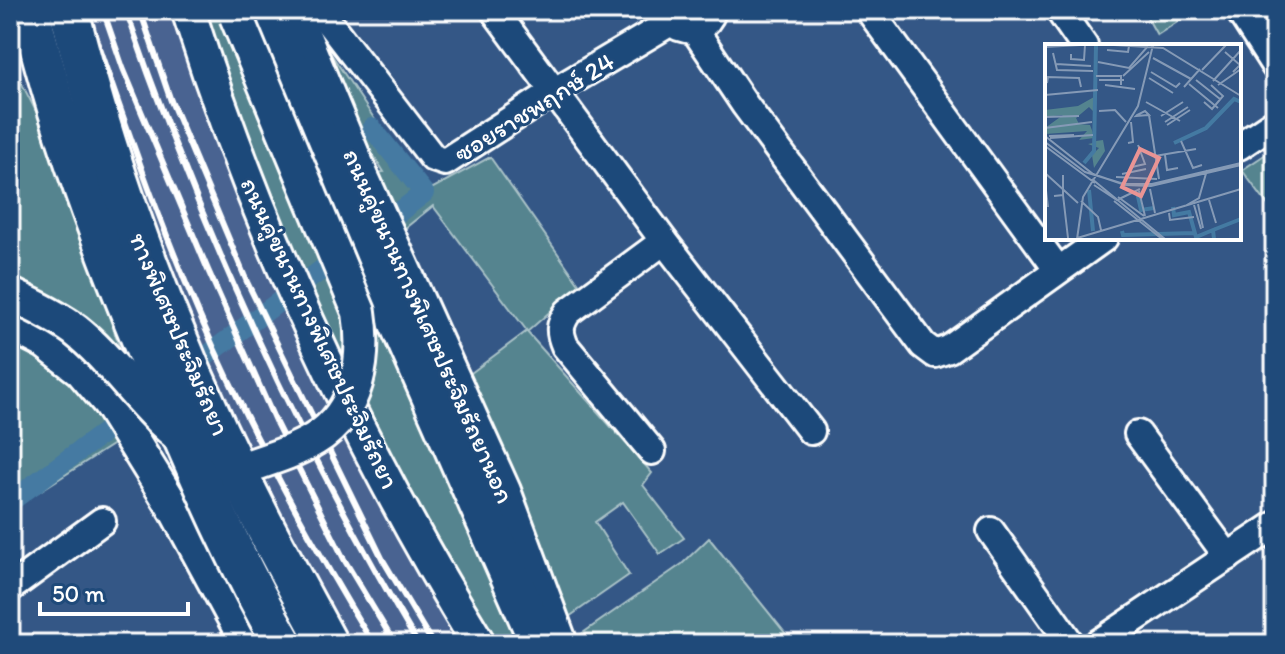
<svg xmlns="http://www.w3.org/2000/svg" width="1285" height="654" viewBox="0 0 1285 654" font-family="Itim,'Playpen Sans Thai',sans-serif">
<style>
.built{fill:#486491}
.green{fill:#54848f;stroke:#aac2c7;stroke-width:2}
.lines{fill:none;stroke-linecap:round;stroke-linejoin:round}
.canal{stroke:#447aa2;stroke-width:20}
.minor-casing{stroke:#fff;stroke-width:32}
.major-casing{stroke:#fff;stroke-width:38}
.highway-casing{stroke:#fff;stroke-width:44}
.minor{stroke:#1f4a7a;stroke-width:26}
.major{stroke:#1f4a7a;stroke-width:32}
.highway{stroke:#1f4a7a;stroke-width:38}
.rail{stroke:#fff;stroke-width:6}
.major-bridge-casing{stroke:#fff;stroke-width:38;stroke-linecap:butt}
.highway-bridge-casing{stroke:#fff;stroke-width:44;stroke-linecap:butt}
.major-bridge{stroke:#1f4a7a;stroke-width:32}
.highway-bridge{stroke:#1f4a7a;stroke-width:38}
.labels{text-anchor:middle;stroke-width:6;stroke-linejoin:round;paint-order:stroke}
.street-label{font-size:26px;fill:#fff;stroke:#1f4a7a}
.inset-river{fill:none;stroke:#447aa2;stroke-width:4}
.inset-road{fill:none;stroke:#859ab6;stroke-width:2}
.view{fill:#ea9494;fill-opacity:0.15;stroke:#ea9494;stroke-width:4}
.inset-edge{fill:none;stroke:#fff;stroke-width:4}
</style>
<rect width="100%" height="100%" fill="#345786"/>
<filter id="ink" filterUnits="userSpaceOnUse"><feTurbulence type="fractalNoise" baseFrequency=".0125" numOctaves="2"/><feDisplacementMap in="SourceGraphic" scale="16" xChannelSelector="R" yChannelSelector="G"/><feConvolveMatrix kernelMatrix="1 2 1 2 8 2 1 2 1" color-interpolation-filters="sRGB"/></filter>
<g filter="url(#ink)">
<path class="built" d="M37,10h135l18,60 105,255 66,144 105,175h-155z"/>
<g class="green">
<path d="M200,10h18l12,24 122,141 32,-3 -25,-40 -40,-96 105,157 66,-36 90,128 -53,47 125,141 -9,12 41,53 -24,16 -37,-52 -28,20 34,53 -63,44 -99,-243 60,-45 -94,-125 -49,39 146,399h-42c-37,-69 -78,-137 -113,-208 -67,-138 -127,-281 -175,-426z"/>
<path d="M1143,10h53l-39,25z"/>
<path d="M10,40l11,42 29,57 95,285 -135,86z"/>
<path d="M1275,148v67l-33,-45z"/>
<path d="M709,538l85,106h-227l115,-80z"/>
</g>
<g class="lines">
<g class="canal">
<path d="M372,128l52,65 -48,37"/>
<path d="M186,371l158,-118"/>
<path d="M10,502l119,-88"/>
</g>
<defs>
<g id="minor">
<path d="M319,10l114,148 12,4 110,-71 116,-69"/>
<path d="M494,10l170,231 147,190"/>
<path d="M869,10l189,260"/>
<path d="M1059,10l25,36"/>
<path d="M1239,10l36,56"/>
<path d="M679,27c16,6 28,-1 34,-17"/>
<path d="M694,29l51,76 178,240 12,9 14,-5 155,-111"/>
<path d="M1239,146l36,-24"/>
<path d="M1138,434l90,123"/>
<path d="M652,451l-87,-105c-6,-14 -6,-21 3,-34l96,-71"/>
<path d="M991,531l80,113"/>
<path d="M10,588l92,-67"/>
<path d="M1097,644l178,-119"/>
</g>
<g id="major">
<path d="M188,10c70,221 170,436 291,634"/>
<path d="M293,10l70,169 141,312 57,153"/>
<path d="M10,324l35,18 36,28 28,33 67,108 72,133"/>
</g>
<path id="highway" d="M265,10l64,154 211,480"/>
</defs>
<use href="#minor" class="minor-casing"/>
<use href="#major" class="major-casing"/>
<use href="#highway" class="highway-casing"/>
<use href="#minor" class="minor"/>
<use href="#major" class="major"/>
<use href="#highway" class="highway"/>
<g class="rail">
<path d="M86,10c43,124 85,249 142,368 43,91 92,179 145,266"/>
<path d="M103,10l20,58 85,202 68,153 69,138 50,83"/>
<path d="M126,10c74,217 175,437 292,634"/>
<path d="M140,10l31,91 76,181 136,278 50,84"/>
</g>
<defs>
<path id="major-bridge" d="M10,294c22,11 45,21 65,36 29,23 50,53 76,80 24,26 52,46 84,61 27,-10 56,-17 80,-32 44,-27 51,-81 44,-127l-123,-296"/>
<g id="highway-bridge">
<path d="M30,10c34,140 86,273 143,405 33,77 68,156 110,229"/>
<path d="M69,10c44,177 110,349 193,511 21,41 44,82 66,123"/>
</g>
</defs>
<use href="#major-bridge" class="major-bridge-casing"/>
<use href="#highway-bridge" class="highway-bridge-casing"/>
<use href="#major-bridge" class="major-bridge"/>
<use href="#highway-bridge" class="highway-bridge"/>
</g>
</g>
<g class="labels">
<g class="street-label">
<text transform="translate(534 107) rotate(-32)" y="9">ซอยราชพฤกษ์ 24</text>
<text transform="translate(429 326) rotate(66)" y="9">ถนนคู่ขนานทางพิเศษประจิมรัถยานอก</text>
<text transform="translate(320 333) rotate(65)" y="9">ถนนคู่ขนานทางพิเศษประจิมรัถยา</text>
<text transform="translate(180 334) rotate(67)" y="9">ทางพิเศษประจิมรัถยา</text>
</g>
</g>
<g transform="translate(1045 44)">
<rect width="196" height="196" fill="#345786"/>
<path d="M49,53v15l-5,-5 -13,11 3,6 11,1 6,16 7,-1 2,11 -11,17 -2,-13 7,-7 -11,-4 5,-1 1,-5 -15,2 8,-9 -42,3v-6l18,-13 -18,2v-7l33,-4z" fill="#54848f"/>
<path class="inset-river" d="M129,99l32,-15 28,-29 7,3M39,119l10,-12 2,-106M44,146l4,41M92,148l4,18 13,-2M128,163l1,8 15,-3 7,25 17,-7 1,9M168,186l28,-11M77,187l1,4 71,-2"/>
<path class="inset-road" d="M69,1l49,3 78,48M0,3l36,-2M62,6l21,2 1,-6M180,8l15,13 -7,7M8,9l4,17 36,1M26,10v5l13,1 1,-15M108,14l38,21M53,18l31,6 19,-22M11,20l35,2M157,26l24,-25M106,28l25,15 4,-4M51,32h25v9M78,32l26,-24M104,34l24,15M54,36h25M151,36l24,19M168,37l28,-31M2,39l1,-6 31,1 2,9M144,40l29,24M60,41l30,4M173,41l23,-16M139,43l16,-18M0,51l53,-5M101,58l34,19M159,58l8,7 11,-13 -12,-11M54,67l16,-1 11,12M100,67l4,4 -13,1 1,-1zM104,71l10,64M116,72l22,-14M0,73l34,-1M120,78l23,-15M122,81l23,-15M0,84l47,-6M0,92l48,38 32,11 26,1 90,-21M4,92l25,-1M5,94l43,-3M136,97l12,27 9,-3M0,98l40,30 39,12h28l89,-21M83,99l5,-1 -2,-20M0,102l50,37M120,111l2,15 11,-2M110,112l41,-7M87,123l13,-3 -7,-19M0,129l33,30M77,130l24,-5M71,133l41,2M47,135l73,60M0,138l3,25M49,141l23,15 23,-11M105,145l5,24M94,147l6,25M18,151l5,43M9,152l9,-1v-20M73,153l26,19M164,156l7,23M36,157l17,16 3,13M69,157l48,38M153,160l5,24M149,161l7,24M140,162l14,-8 8,-28M124,169l1,7 24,-3M29,195l167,-50M32,195l6,-42 55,-91 15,-61"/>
<path class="view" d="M95,105l19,9 -18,38 -19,-9z"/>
<rect width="196" height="196" class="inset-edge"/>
</g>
<rect width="1285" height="654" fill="none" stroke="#1f4a7a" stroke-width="40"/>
<rect x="20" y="20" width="1245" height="614" fill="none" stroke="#fff" stroke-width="3" filter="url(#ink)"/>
<path d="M40 602v12h148v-12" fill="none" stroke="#ffffff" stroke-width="4"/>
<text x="52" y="602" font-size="24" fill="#ffffff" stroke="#1f4a7a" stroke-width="6" paint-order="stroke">50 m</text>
</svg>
